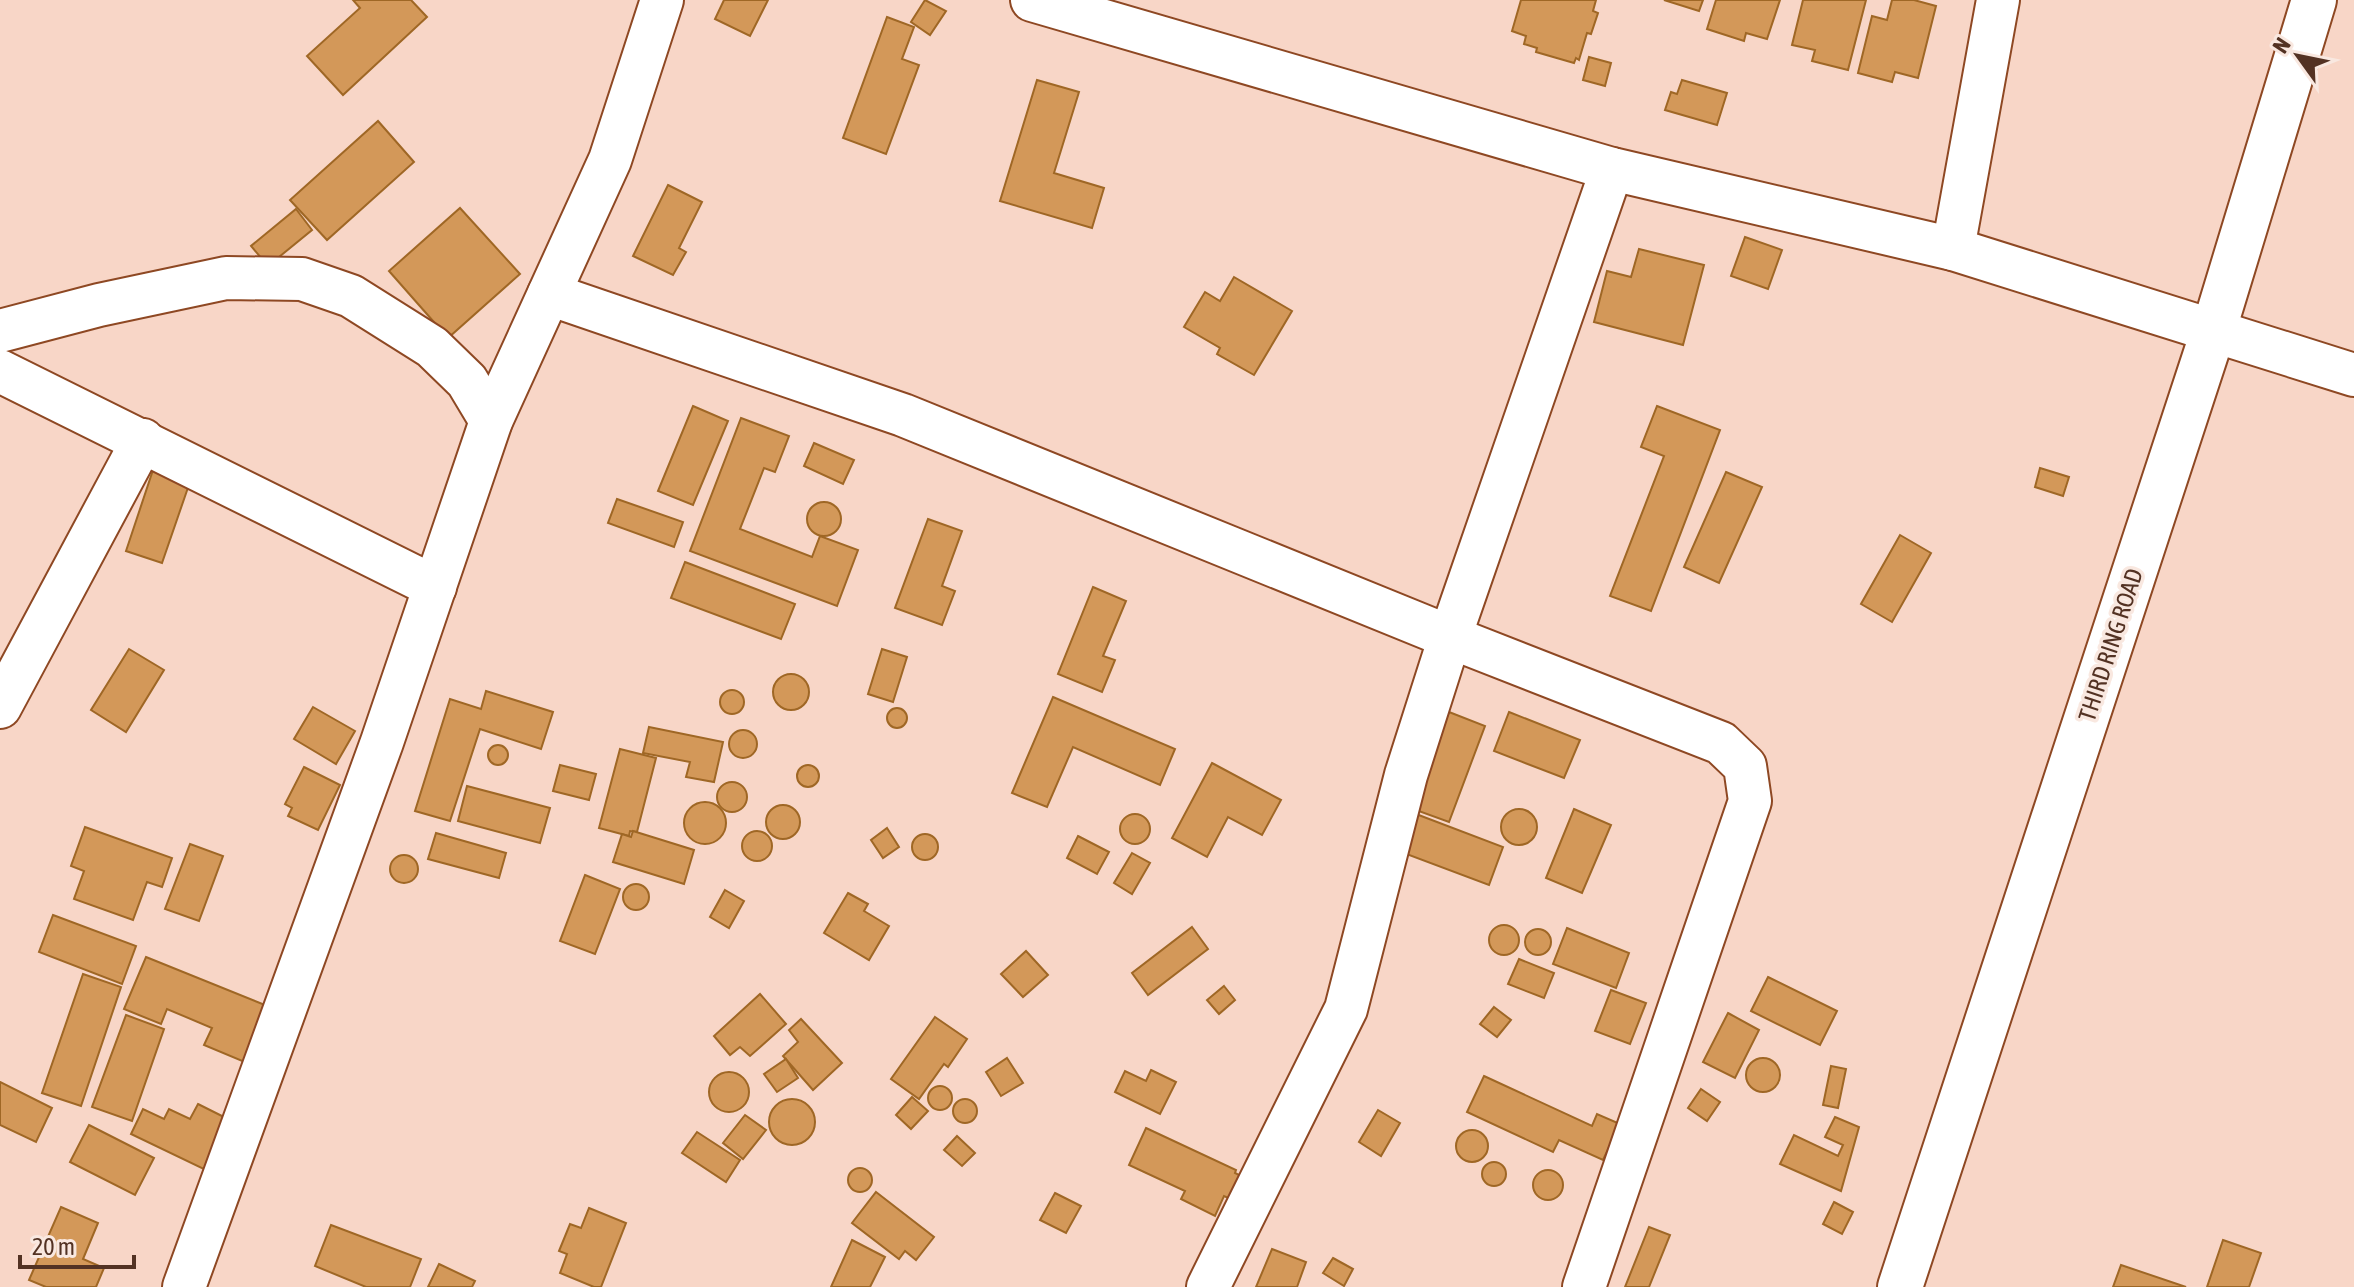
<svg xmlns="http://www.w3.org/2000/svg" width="2354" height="1287" viewBox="0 0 2354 1287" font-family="'Asap Condensed',sans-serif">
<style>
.building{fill:#d39859;stroke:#9f6725;stroke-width:2}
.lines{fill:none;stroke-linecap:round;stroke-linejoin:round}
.street-casing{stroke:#8e4823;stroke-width:46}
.secondary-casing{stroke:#8e4823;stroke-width:48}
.street{stroke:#fff;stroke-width:42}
.secondary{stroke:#fff;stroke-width:44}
.labels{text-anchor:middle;stroke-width:7;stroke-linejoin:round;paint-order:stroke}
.street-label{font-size:24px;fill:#533223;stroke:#f9e8e0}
</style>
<rect width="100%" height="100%" fill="#f8d6c7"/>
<g class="building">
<path d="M353,0h58l16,17 -84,78 -36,-39 53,-48z"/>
<path d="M724,0h44l-18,36 -35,-17z"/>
<path d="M925,0l21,11 -16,24 -19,-13z"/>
<path d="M1521,0h75l-3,11 5,2 -7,21 -4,-1 -8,27 -3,-2 -2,5 -38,-11 1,-4 -13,-4 2,-8 -14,-5z"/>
<path d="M1664,0h39l-4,11z"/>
<path d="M1716,0h64l-13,39 -21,-6 -2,8 -37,-12z"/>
<path d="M1803,0h63l-18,70 -36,-9 3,-11 -23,-5z"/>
<path d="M1892,0h22l22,6 -18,72 -23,-6 -3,10 -34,-9 14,-57 15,4z"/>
<path d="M887,17l27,10 -12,32 17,6 -33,89 -43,-16z"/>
<path d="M1589,57l22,6 -6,23 -22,-6z"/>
<path d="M1037,80l42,12 -25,81 50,15 -12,40 -92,-27z"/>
<path d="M1682,80l45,13 -10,32 -52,-15 6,-18 6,2z"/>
<path d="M378,121l36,41 -87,78 -37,-40z"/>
<path d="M668,185l34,17 -23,46 7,4 -13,23 -40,-19z"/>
<path d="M460,208l60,66 -72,64 -59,-67z"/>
<path d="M296,209l16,21 -44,36 -17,-20z"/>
<path d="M1745,237l37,13 -14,39 -37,-13z"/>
<path d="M1639,249l65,16 -21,80 -89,-23 13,-51 24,6z"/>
<path d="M1234,277l58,34 -38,64 -37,-21 3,-6 -36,-21 21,-35 15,9z"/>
<path d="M693,406l35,15 -35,84 -35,-14z"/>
<path d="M1657,406l63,24 -69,181 -41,-15 54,-140 -23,-9z"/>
<path d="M741,418l48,18 -14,36 -11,-4 -24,61 72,28 8,-21 38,14 -21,56 -147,-55z"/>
<path d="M814,443l40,17 -11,24 -39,-18z"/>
<path d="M155,464l37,12 -30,87 -36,-12z"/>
<path d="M2040,468l29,9 -6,19 -28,-9z"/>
<path d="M1726,472l36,15 -43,96 -35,-16z"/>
<path d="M617,499l66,23 -9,25 -66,-24z"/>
<circle cx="824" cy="519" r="17"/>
<path d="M928,519l34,12 -20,55 13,5 -13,34 -47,-17z"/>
<path d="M1900,535l31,18 -39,69 -31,-18z"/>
<path d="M685,562l110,42 -14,35 -110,-41z"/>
<path d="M1093,587l33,14 -23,55 12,4 -13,32 -44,-18z"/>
<path d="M129,649l35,21 -38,62 -35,-22z"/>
<path d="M882,649l25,8 -14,45 -25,-8z"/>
<circle cx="791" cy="692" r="18"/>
<circle cx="732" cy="702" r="12"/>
<path d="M486,691l67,21 -12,37 -61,-20 -30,92 -35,-10 35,-112 31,10z"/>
<path d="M1053,697l122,52 -15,36 -87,-38 -26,60 -35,-14z"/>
<path d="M313,707l42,24 -19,33 -42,-25z"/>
<circle cx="897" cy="718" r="10"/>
<path d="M1449,712l36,14 -36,96 -36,-13z"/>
<path d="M1509,712l71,28 -16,38 -70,-27z"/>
<path d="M649,727l74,15 -9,40 -28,-5 4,-15 -47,-9z"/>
<circle cx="743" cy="744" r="14"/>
<circle cx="498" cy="755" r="10"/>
<path d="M620,749l36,9 -19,74 -7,-1 -1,5 -30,-8z"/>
<path d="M1212,763l69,37 -19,35 -34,-18 -21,40 -35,-19z"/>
<circle cx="808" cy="776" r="11"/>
<path d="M560,765l36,9 -7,26 -36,-9z"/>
<path d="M304,767l36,18 -22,45 -30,-14 4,-8 -7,-4z"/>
<circle cx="732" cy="797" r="15"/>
<path d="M467,786l83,22 -10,35 -82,-22z"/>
<circle cx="705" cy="823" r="21"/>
<circle cx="783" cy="822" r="17"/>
<path d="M1574,809l37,16 -29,68 -36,-15z"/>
<circle cx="1519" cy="827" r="18"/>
<path d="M1416,814l87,33 -14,38 -88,-33z"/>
<circle cx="1135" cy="829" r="15"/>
<path d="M85,827l87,31 -10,29 -15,-5 -14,38 -59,-21 10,-28 -13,-5z"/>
<path d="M887,828l12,19 -16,11 -12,-18z"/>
<path d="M633,831l61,19 -10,34 -71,-22 9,-28 9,3z"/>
<circle cx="757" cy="846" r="15"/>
<path d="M436,833l70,20 -7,25 -71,-19z"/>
<circle cx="925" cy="847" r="13"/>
<path d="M1078,836l31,16 -12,22 -30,-16z"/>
<path d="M190,844l33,12 -24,65 -34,-12z"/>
<path d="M1132,853l18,10 -18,31 -18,-11z"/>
<circle cx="404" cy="869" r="14"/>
<path d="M585,875l35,14 -25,65 -35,-13z"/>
<circle cx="636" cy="897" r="13"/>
<path d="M725,890l19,11 -15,27 -19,-11z"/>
<path d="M848,893l20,11 -4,7 25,15 -20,34 -45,-27z"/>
<path d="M53,915l83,31 -14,38 -83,-32z"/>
<circle cx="1504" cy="940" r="15"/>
<path d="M1192,927l16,22 -60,46 -16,-22z"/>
<path d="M1567,928l62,25 -13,35 -63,-24z"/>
<circle cx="1538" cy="942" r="13"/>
<path d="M1026,951l22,24 -25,22 -22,-23z"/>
<path d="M146,957l124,50 -23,56 -43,-18 8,-17 -45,-19 -6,15 -37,-15z"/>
<path d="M1519,959l35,14 -10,25 -36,-14z"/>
<path d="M83,974l38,13 -40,119 -39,-13z"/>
<path d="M1768,977l69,34 -17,34 -69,-34z"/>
<path d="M1224,986l11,14 -16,14 -12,-14z"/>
<path d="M1611,990l35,13 -16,41 -35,-13z"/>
<path d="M760,994l26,30 -36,32 -10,-9 -10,8 -16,-19z"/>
<path d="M1494,1007l17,13 -14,17 -17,-13z"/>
<path d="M1728,1013l31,17 -24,48 -32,-16z"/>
<path d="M126,1015l38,14 -32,92 -40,-14z"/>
<path d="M935,1017l32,22 -19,28 -4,-3 -25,35 -28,-20z"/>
<path d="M801,1019l41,44 -29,27 -30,-34 15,-14 -9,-12z"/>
<circle cx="1763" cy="1075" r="17"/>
<path d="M1007,1058l16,25 -22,13 -15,-24z"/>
<path d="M786,1059l12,19 -21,14 -13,-18z"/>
<path d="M1831,1066l15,3 -8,39 -15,-3z"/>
<path d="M1151,1070l25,12 -16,32 -45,-22 10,-21 21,10z"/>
<circle cx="729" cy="1092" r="20"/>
<path d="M1484,1076l108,50 5,-12 23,10 -17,36 -44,-20 -6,12 -86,-40z"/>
<path d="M0,1082l52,26 -16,34 -36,-17z"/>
<circle cx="940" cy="1098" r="12"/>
<path d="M1701,1089l19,13 -13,19 -19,-13z"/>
<path d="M912,1097l16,14 -17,18 -15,-14z"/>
<circle cx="792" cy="1122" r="23"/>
<circle cx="965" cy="1111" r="12"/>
<path d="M198,1104l38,19 -24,50 -81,-39 12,-25 21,10 5,-10 21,10z"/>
<path d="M1378,1110l22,13 -19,33 -22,-14z"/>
<path d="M745,1115l21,15 -23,29 -20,-16z"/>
<path d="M1835,1117l24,10 -18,64 -61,-27 14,-29 44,21 5,-11 -18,-8z"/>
<path d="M89,1125l65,33 -19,37 -65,-33z"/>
<path d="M1146,1128l90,42 -1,3 10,5 -10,23 -11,-5 -9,20 -34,-17 4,-8 -56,-26z"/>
<circle cx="1472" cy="1146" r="16"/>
<path d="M697,1132l43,28 -14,22 -44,-29z"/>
<path d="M957,1136l18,17 -13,13 -18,-16z"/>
<circle cx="1494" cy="1174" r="12"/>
<circle cx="860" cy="1180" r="12"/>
<circle cx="1548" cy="1185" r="15"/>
<path d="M876,1192l58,45 -18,23 -11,-9 -6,8 -47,-36z"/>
<path d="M1055,1193l26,13 -15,27 -26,-13z"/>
<path d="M1834,1202l19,10 -11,22 -19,-10z"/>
<path d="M61,1207l37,16 -15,36 21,9 -8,19h-50l-17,-7z"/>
<path d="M589,1208l37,15 -25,64h-7l-34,-14 7,-19 -8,-3 11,-27 11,4z"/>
<path d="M331,1225l90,34 -11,28h-44l-51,-21z"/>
<path d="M1649,1227l21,8 -21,52h-24z"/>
<path d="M852,1240l33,17 -15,30h-39z"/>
<path d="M2223,1240l38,13 -12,34h-42z"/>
<path d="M1272,1249l34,13 -9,25h-41z"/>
<path d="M1333,1258l20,11 -9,17 -21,-13z"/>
<path d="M439,1264l36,17 -3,6h-44z"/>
<path d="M2121,1265l65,22h-73z"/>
</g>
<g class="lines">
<defs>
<g id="street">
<path d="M1032,0l580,169 341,80 401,126"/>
<path d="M1953,249l45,-249"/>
<path d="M549,294l354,121 547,222 271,106 24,23 5,35 -166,486"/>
<path d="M0,331l99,-26 127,-27 76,1 49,17 81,51 35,34 24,40"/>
<path d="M0,371l435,216"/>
<path d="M0,707l143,-267"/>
<path d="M184,1287l198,-545 109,-321 119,-261 52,-160"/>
<path d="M1208,1287l138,-278 60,-234 44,-138 162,-468"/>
</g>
<path id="secondary" d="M1900,1287l314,-958 100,-329"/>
</defs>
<use href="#street" class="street-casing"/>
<use href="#secondary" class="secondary-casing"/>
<use href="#street" class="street"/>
<use href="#secondary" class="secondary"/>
</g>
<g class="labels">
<g class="street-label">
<text transform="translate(2111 645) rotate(-72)" y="8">THIRD RING ROAD</text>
</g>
</g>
<g transform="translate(2298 56) rotate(303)" stroke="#f9e8e0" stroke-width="6" paint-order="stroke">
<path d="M0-6L14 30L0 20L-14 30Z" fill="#533223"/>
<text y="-12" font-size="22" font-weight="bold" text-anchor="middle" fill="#533223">N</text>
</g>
<path d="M20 1255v12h114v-12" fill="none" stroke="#533223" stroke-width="4"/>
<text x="32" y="1255" font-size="24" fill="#533223" stroke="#f9e8e0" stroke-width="6" paint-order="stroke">20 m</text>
</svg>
